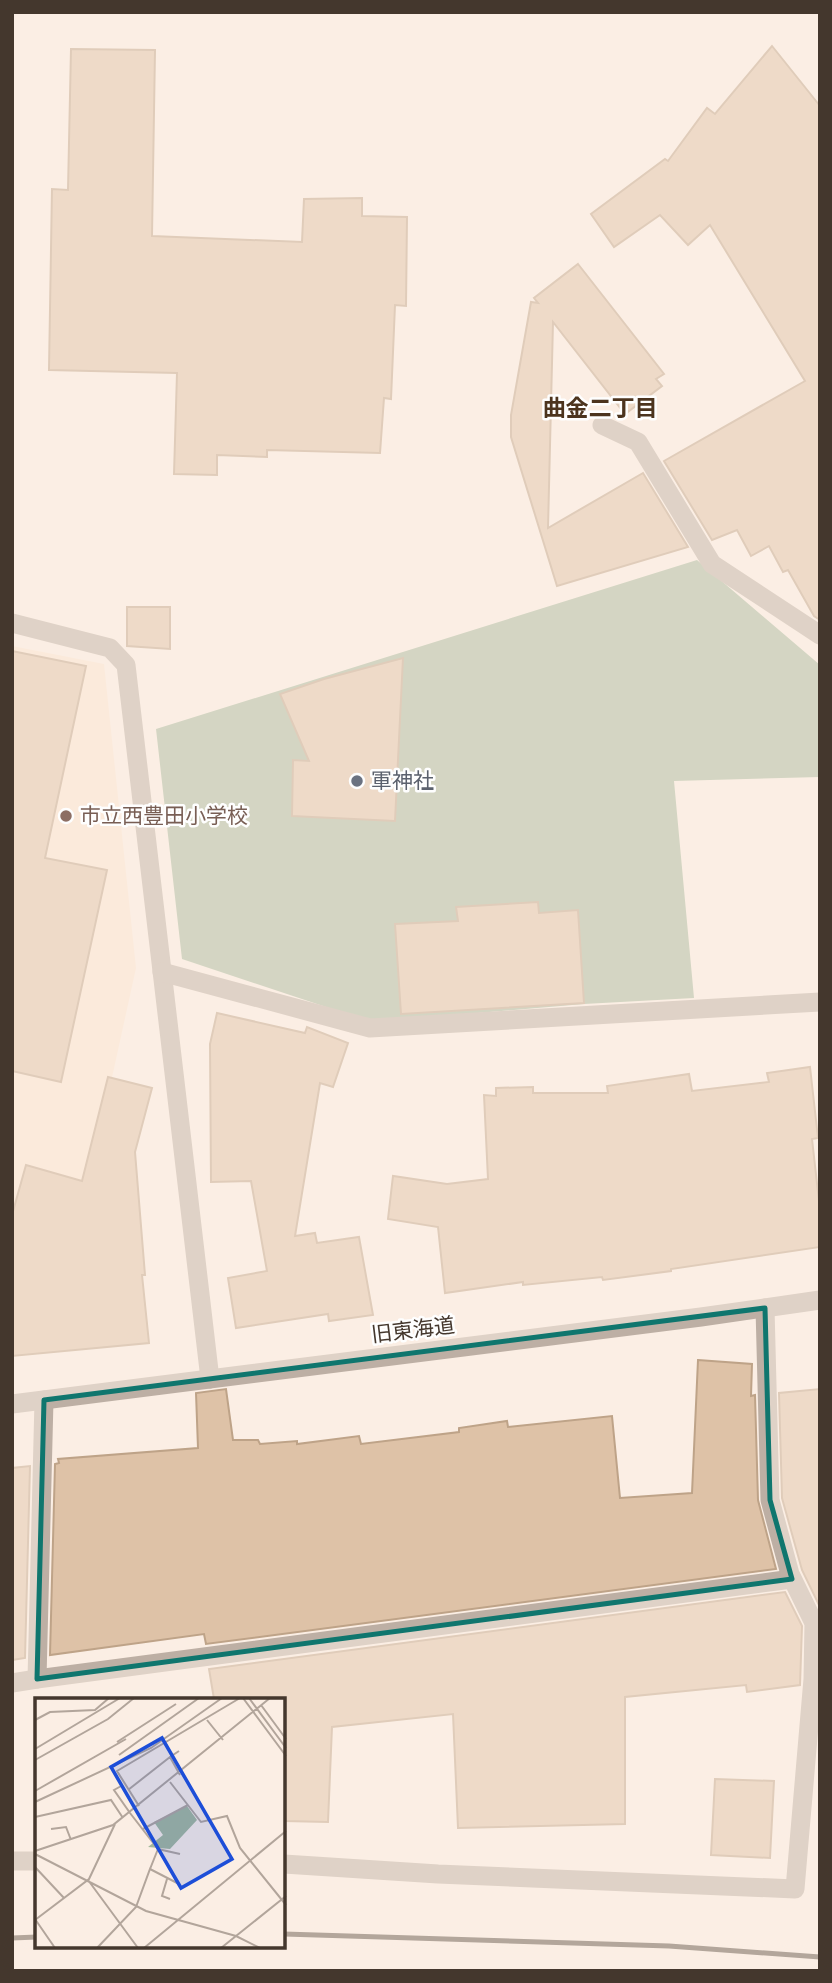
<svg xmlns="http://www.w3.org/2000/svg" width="832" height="1983" viewBox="0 0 832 1983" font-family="'Alegreya Sans','Noto Sans JP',sans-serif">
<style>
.built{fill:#fbe4d1}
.forest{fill:#a4b79b}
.building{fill:#dec2a7;stroke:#bea388;stroke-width:2}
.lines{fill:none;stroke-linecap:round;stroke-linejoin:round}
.minor{stroke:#bdafa4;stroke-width:19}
.tertiary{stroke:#bdafa4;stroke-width:19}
.rail{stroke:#5b4e44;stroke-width:5}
.marked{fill:none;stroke:#0f766e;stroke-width:5;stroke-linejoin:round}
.worship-dot{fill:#6b7280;stroke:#fefefe;stroke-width:2.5}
.education-dot{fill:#8d6e63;stroke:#fefefe;stroke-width:2.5}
.labels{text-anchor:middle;stroke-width:5;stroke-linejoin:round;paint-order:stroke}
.worship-label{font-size:21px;fill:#5b616d;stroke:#fefefe;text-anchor:start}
.education-label{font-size:21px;fill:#785e54;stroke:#fefefe;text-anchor:start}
.street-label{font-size:21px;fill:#44372d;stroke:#fefefe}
.neighbourhood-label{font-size:23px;font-weight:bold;fill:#4c341e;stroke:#fefefe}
.inset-road{fill:none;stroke:#b2a59b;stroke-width:2}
.view{fill:#1d4ed8;fill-opacity:0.15;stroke:#1d4ed8;stroke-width:3.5}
.inset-edge{fill:none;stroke:#44372d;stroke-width:3.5}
</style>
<rect width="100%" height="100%" fill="#fbeee4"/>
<path class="built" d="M12,646l92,18 32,304 -59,269 -65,-14z"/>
<path class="forest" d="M697,560l123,105v112l-146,4 20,217 -110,6 -213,18 -189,-63 -26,-230z"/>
<g class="building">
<path d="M772,46l48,60v514l-6,-4 -26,-46 -5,2 -14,-26 -18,10 -14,-26 -25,10 -48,-79 141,-80 -95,-156 -22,20 -28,-30 -46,32 -23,-33 74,-55 3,2 39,-53 8,6z"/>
<path d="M71,49l84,1 -3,186 150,6 2,-43 58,-1v18l45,1 -1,89 -11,-1 -4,94 -7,-1 -4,55 -113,-3v7l-50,-2v20l-43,-1 3,-101 -128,-3 3,-181 16,1z"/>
<path d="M578,264l86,110 -8,5 6,7 -37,28 -72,-92 -5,206 95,-55 45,74 -131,39 -46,-149v-22l20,-113 7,1 -4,-5z"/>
<path d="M127,607h43v42l-43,-3z"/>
<path d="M12,651l74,15 -41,192 62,12 -46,212 -49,-11z"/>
<path d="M403,658l-8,163 -103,-5 1,-56 16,1 -29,-67 44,-15z"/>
<path d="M538,902l1,11 39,-3 6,93 -183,11 -6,-90 63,-3 -2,-14z"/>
<path d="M217,1013l88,20 2,-6 41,16 -15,44 -13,-4 -25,153 20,-3 2,10 42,-6 14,78 -44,6 -1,-7 -92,14 -8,-50 39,-7 -16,-90 -40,1 -1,-138z"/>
<path d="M810,1067l8,71 -6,1 8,71v37l-149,22v2l-68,9 -1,-3 -79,8v-3l-78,11 -7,-66 -50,-8 5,-43 54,8 41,-5 -4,-84 12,1v-8l37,-1v6h75l-1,-7 82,-12 3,17 77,-9 -2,-9z"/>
<path d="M108,1077l44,11 -17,64 10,123h-3l7,68 -137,13v-141l14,-50 56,16z"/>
<path d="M698,1360l54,4 -1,32 4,-1 3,105 18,69 -570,75 -2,-10 -154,21 5,-191 4,-1 -1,-4 140,-11 -2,-55 30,-4 7,51h25l2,4 37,-3v3l62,-8 2,8 98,-12v-4l48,-7 1,6 104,-11 8,82 72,-5z"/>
<path d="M820,1389v218l-18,-37 -20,-72 -3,-105z"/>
<path d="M30,1466l-5,192 -13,2v-192z"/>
<path d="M785,1592l17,34 -2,59 -53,7 -1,-7 -121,12v127l-167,4 -5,-114 -121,13 -4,95 -44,-1v-122h-70l-5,-30z"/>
<path d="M715,1779l59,2 -4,77 -59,-3z"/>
</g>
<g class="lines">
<g class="minor">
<path d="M602,425l36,17 74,122 108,71"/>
<path d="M12,623l98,25 16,17 84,714"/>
<path d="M162,972l208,56 450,-26"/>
<path d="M37,1679l755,-100"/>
<path d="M12,1683l25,-4 7,-279"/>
<path d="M12,1861h25"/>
<path d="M284,1864l154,10 357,15 18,-210 1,-56 -24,-49 -20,-74 -5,-192"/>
</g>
<path class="tertiary" d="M12,1404l689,-87 119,-17"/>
<g class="rail">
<path d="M284,1934l385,12 151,11"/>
<path d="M12,1938l25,-1"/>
</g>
</g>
<path d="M0 0H832V1983H0ZM765,1308l5,192 22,79 -755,100 7,-279z" fill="#fbeee4" fill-opacity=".55" fill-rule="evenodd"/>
<path class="marked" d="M765,1308l5,192 22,79 -755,100 7,-279z"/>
<circle class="worship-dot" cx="357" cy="781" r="7"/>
<circle class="education-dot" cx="66" cy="816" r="7"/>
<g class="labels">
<g class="worship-label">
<text x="371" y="788">軍神社</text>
</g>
<g class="education-label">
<text x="80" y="823">市立西豊田小学校</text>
</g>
<g class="street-label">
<text transform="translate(413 1330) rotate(-7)" y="7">旧東海道</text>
</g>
<g class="neighbourhood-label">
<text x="600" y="416">曲金二丁目</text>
</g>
</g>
<g transform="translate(35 1698)">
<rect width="250" height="250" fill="#fbeee4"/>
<path d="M152,108l10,14 -27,29 -22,-2 15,-12 -9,-13z" fill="#a4b79b"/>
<path class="inset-road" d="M208,0l43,58M214,0l37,50M226,7l25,34M0,22l15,-8 45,-2 14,-12M172,22l16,20M82,44l59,-38M0,51l85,-51M144,53l-9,6 10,18M84,57l80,-57M0,62l73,-41 26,-21M135,84l31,40 26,-6 13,32 46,57M88,87l-9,5 16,23M93,92l42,-33M0,93l91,-52M0,104l116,-54 71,-50M104,108l-22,-35 123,-73M95,115l28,36 22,5M0,119l76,-17 12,18M16,131l15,-2 5,13M108,131l45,-24M0,153l78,-26 157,-127M0,156l111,57 90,25 24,12M0,169l29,31M115,171l8,-20M132,181l-5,17 8,3M53,182l50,68M0,221l20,29M0,222l54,-41 26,-55M62,250l39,-41 14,-38 29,15M109,250l142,-117M186,250l65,-52"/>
<path class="view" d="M127,40l70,121 -51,29 -70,-121z"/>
<rect width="250" height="250" class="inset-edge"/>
</g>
<rect width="832" height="1983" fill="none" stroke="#44372d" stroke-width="28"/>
</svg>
